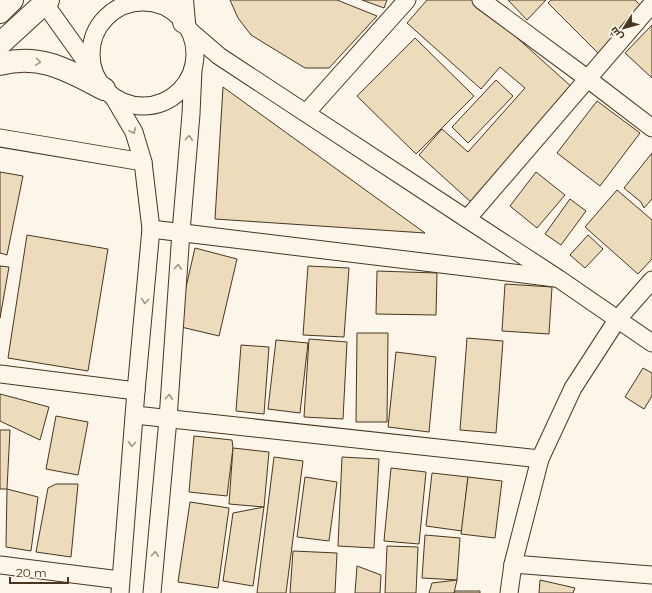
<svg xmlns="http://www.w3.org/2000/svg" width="652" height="593" viewBox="0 0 652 593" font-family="Montserrat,Cairo,sans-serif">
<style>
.building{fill:#ecdcbc;stroke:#4a3520}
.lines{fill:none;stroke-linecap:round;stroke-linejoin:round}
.street-casing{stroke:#4a3520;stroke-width:19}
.primary-casing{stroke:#4a3520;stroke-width:24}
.street{stroke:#fbf6e9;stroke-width:17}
.primary{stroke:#fbf6e9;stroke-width:22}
.oneway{stroke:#a29684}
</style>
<rect width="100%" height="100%" fill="#fbf6e9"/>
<g class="building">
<path d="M230,0h107l40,16 -48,52h-24l-54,-33 -13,-17z"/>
<path d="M362,0h25l-3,8z"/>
<path d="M427,0h48l99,89 -102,114 -53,-48 23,-26 26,23 57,-64 -25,-21 -19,22 -74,-66z"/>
<path d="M508,0h38l-19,20z"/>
<path d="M551,0h84l10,10 -45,45 -52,-52z"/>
<path d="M652,25v53l-27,-25z"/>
<path d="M415,38l59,58 -58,58 -59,-58z"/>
<path d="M496,80l17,16 -45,47 -16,-16z"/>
<path d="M223,87l202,146 -210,-14z"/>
<path d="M597,101l43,32 -40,53 -43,-33z"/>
<path d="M652,153v46l-8,9 -3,-6 -17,-14z"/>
<path d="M0,172l23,4 -16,79 -7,-2z"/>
<path d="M536,172l29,23 -28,33 -27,-22z"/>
<path d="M617,190l35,30v39l-14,15 -53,-47z"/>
<path d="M570,199l16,12 -25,34 -16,-11z"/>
<path d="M27,235l81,14 -20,122 -80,-13z"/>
<path d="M588,235l15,14 -18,19 -15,-13z"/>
<path d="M195,248l42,11 -18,77 -42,-10z"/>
<path d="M0,266l9,1 -9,51z"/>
<path d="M308,266l41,2 -5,69 -41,-2z"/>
<path d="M377,271l60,2 -1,42 -60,-1z"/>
<path d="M505,284l47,3 -3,47 -47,-3z"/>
<path d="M357,333h31l-1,89h-31z"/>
<path d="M467,338l36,3 -7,92 -36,-3z"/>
<path d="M309,339l38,3 -4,77 -39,-2z"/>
<path d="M276,340l32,3 -8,70 -32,-4z"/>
<path d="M241,345l28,2 -5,67 -28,-3z"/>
<path d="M396,352l40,5 -7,75 -41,-5z"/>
<path d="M643,368l9,5v23l-8,13 -19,-12z"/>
<path d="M0,394l49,13 -9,33 -40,-19z"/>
<path d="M56,416l32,6 -10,53 -32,-6z"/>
<path d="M0,430h10l-3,59h-7z"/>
<path d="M194,436l38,4 1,8 -6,48 -38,-4z"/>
<path d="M233,448l36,4 -5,55 -35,-3z"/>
<path d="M274,457l29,4 -17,132h-29z"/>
<path d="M342,457l37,2 -5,89 -36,-2z"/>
<path d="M391,468l35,4 -7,72 -35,-3z"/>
<path d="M432,473l36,4 -6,54 -36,-5z"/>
<path d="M305,477l32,5 -8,59 -32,-4z"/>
<path d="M468,477l34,4 -7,57 -34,-4z"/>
<path d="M56,484h22l-7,73 -35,-5 12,-64z"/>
<path d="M7,489l31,8 -7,54 -25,-4z"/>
<path d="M190,502l39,6 -11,80 -40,-6z"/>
<path d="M264,507l-11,79 -30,-5 10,-68z"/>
<path d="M425,535l35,3 -3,42 -35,-2z"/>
<path d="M387,546l31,1 -2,46h-31z"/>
<path d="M293,551l44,2 -2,40h-45z"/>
<path d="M357,566l24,9 -1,18h-25z"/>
<path d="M457,580l-3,13h-25l3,-10z"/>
<path d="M540,580l35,8 -2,5h-34z"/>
<path d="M455,591h25v2h-26z"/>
</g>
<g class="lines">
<defs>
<g id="street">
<path d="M42,0l50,70"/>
<path d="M481,0l107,79 64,49"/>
<circle cx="143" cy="54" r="52"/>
<path d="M190,31l29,25 248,163 92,60 93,64"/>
<path d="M114,98l20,34 9,30 8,67 -15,162 -16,202"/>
<path d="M306,113l101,-113"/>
<path d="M0,138l143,24"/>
<path d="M467,219l185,-215"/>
<path d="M151,229l404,49"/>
<path d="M0,374l136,17"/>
<path d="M135,415l405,44"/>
<path d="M513,564l139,11"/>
<path d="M0,565l120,15"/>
<path d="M152,593l16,-174 13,-187 10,-118 2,-45"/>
<path d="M509,593l4,-29 27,-105 33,-71 44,-68 35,-40"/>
</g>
<g id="primary">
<path d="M182,0l2,22"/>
<path d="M0,12l12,-12"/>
<path d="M0,44l48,-44"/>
<path d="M0,64c41,-11 69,7 104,25"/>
</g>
</defs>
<use href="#street" class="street-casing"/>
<use href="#primary" class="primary-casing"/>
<use href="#street" class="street"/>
<use href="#primary" class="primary"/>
</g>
<defs><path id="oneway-chevron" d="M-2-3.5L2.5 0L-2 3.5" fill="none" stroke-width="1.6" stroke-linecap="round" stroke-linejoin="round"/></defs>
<g class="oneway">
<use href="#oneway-chevron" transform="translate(38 62) rotate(9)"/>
<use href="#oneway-chevron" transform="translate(133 131) rotate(65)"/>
<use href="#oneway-chevron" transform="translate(189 138) rotate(-85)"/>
<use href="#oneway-chevron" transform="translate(178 267) rotate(-86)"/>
<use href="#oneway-chevron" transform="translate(145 301) rotate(95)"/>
<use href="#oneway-chevron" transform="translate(169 397) rotate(-86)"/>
<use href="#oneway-chevron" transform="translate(132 444) rotate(95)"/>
<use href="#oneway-chevron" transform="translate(155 554) rotate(-85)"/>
</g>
<g transform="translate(624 28) rotate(233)" stroke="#fbf6e9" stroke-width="3" paint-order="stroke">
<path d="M0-3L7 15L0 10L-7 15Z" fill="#4a3520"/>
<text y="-6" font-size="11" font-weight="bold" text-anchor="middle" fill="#4a3520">ش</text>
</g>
<path d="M10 577v6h58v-6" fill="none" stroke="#4a3520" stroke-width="2"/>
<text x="16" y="577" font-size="12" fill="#4a3520" stroke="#fbf6e9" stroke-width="3" paint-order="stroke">20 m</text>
</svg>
